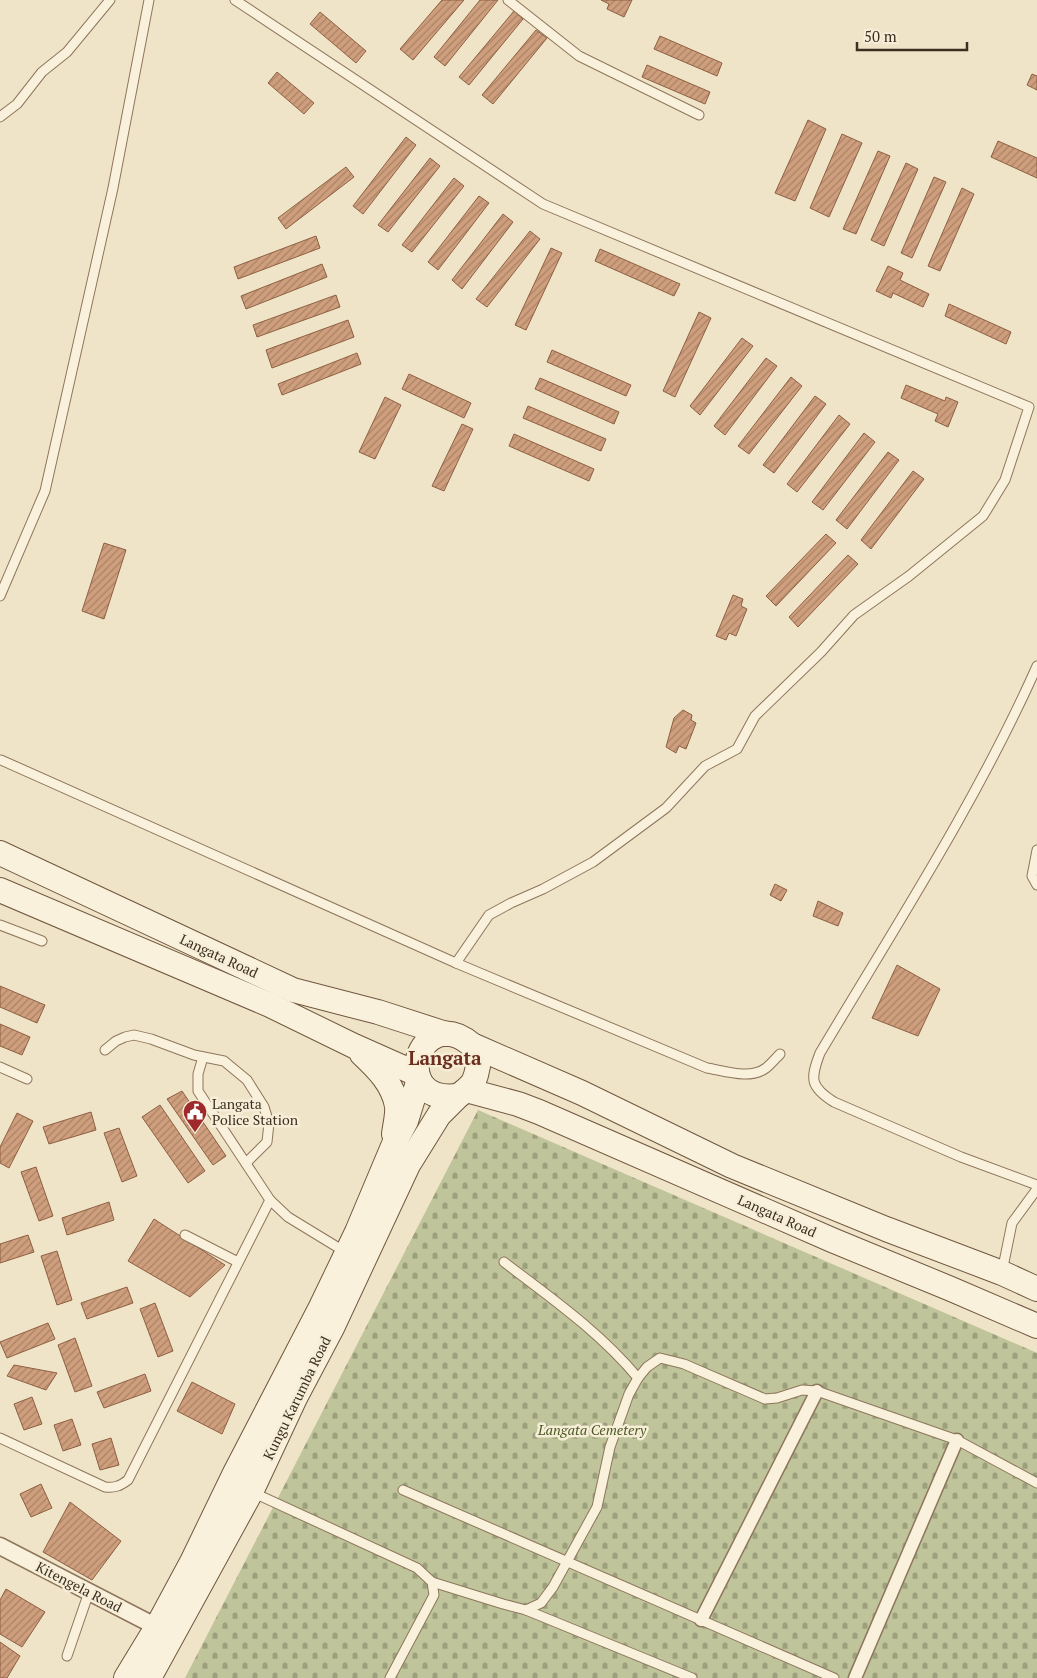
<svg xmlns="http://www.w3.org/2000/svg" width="1037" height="1678" viewBox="0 0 1037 1678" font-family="'PT Serif',serif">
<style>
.cemetery{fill:url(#cemetery-stones)}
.building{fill:url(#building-hatch);stroke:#8d5f41}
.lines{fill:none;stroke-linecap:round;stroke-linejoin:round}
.service-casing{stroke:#8d765c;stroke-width:11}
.pedestrian-casing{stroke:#8d765c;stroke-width:15}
.minor-casing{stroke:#8d765c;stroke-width:19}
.secondary-casing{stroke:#6f573f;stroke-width:26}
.service{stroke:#faf1dc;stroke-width:9}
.pedestrian{stroke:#faf1dc;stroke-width:12}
.minor{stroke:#faf1dc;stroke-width:16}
.secondary{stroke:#faf1dc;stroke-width:24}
.labels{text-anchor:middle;stroke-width:5;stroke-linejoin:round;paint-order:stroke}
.street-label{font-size:14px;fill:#3d2e20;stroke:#f7eed8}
.poi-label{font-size:14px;fill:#3d2e20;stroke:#f7eed8;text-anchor:start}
.park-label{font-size:14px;font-style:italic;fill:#4d5a26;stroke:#f7eed8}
.district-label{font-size:19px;font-weight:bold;fill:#6b2e1e;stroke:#f7eed8}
</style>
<defs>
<pattern id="cemetery-stones" width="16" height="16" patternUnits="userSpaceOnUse" patternTransform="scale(1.25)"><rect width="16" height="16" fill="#bfc49a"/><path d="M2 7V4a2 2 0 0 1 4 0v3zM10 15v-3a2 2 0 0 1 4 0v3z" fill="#9ca07d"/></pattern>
<pattern id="building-hatch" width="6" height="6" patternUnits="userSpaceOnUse" patternTransform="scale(1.25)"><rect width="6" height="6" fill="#cf9f7d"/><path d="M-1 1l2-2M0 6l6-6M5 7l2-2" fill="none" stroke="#a98266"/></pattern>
</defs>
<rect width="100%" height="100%" fill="#f0e4c8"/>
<path class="cemetery" d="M478,1110l559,243v325h-852z"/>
<g class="building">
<path d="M442,0h22l-51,60 -13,-11z"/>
<path d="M480,0h18l-53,66 -11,-9z"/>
<path d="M601,0h31l-8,17 -17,-8 2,-5z"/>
<path d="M514,11l9,8 -54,66 -10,-8z"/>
<path d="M320,12l46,39 -10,12 -46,-39z"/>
<path d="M536,30l11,8 -54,66 -11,-9z"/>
<path d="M660,36l62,27 -5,13 -63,-27z"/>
<path d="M647,65l63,27 -5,12 -63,-27z"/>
<path d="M277,72l37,31 -10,11 -36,-31z"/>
<path d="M1032,74l5,2v14l-10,-5z"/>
<path d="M808,120l18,9 -31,72 -20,-8z"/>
<path d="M842,134l20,9 -33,74 -19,-9z"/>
<path d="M406,137l10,8 -53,69 -10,-8z"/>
<path d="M998,141l39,17v20l-46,-21z"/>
<path d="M878,151l12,5 -34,78 -13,-5z"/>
<path d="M430,158l10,8 -52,66 -10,-7z"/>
<path d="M906,163l12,6 -34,77 -13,-6z"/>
<path d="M346,167l8,10 -68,52 -8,-11z"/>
<path d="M934,177l12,5 -34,76 -11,-5z"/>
<path d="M454,178l10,8 -52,66 -10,-7z"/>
<path d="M962,188l12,6 -34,77 -12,-5z"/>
<path d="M479,196l10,7 -51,67 -10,-8z"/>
<path d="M503,214l10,8 -51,67 -10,-9z"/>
<path d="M530,231l10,8 -53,68 -11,-8z"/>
<path d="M316,236l4,12 -82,31 -4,-12z"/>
<path d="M551,248l11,5 -36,77 -11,-5z"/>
<path d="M600,249l80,35 -6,12 -79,-35z"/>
<path d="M322,264l5,13 -81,32 -5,-13z"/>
<path d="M888,266l15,7 -3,7 29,14 -6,13 -30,-14 -2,5 -15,-7z"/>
<path d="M336,295l4,12 -83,30 -4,-12z"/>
<path d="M949,304l62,28 -5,12 -61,-28z"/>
<path d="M699,312l12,6 -36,79 -12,-6z"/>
<path d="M348,320l6,17 -82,31 -6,-18z"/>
<path d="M742,338l11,8 -53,69 -10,-9z"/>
<path d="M552,350l79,35 -5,11 -79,-34z"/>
<path d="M357,353l4,11 -79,31 -4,-11z"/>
<path d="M766,358l11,8 -52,69 -11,-9z"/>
<path d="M409,374l62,29 -7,15 -62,-29z"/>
<path d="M791,377l11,9 -53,68 -11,-8z"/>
<path d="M540,378l79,34 -5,12 -79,-35z"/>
<path d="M906,385l39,16 1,-4 12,5 -10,25 -13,-6 3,-7 -37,-16z"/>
<path d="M815,396l11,8 -52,69 -11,-8z"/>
<path d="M385,397l16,8 -26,54 -16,-7z"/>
<path d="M528,406l78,33 -5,12 -78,-33z"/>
<path d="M839,415l11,9 -53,68 -10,-8z"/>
<path d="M462,424l11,5 -29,62 -12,-5z"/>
<path d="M864,433l11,9 -52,68 -11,-8z"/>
<path d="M514,434l80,35 -5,12 -80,-35z"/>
<path d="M888,452l11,8 -52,69 -11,-9z"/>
<path d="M913,471l11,8 -53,70 -10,-9z"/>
<path d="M826,534l10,9 -60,63 -10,-10z"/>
<path d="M104,543l22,7 -22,69 -22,-8z"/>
<path d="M848,555l10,9 -60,63 -9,-10z"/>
<path d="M733,595l10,4 -2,7 6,3 -11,27 -7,-3 -3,7 -10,-4z"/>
<path d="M683,710l9,5 -1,5 5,3 -10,26 -7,-3 -3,7 -10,-6 8,-29z"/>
<path d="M775,884l12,6 -6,11 -11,-6z"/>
<path d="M818,901l25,12 -5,13 -25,-10z"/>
<path d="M897,965l43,24 -22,47 -46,-18z"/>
<path d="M0,986l45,19 -8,18 -37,-16z"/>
<path d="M0,1024l30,13 -8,18 -22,-9z"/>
<path d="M182,1091l44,65 -13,9 -46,-66z"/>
<path d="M160,1105l45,66 -17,12 -46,-66z"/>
<path d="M91,1112l5,18 -47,14 -6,-17z"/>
<path d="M17,1113l16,8 -24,47 -9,-5v-16z"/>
<path d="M119,1128l18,48 -15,6 -18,-49z"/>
<path d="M36,1167l17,49 -14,5 -18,-49z"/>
<path d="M109,1202l5,18 -47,15 -5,-17z"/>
<path d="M154,1219l71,46 -35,32 -62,-36z"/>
<path d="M28,1235l6,17 -34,11v-19z"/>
<path d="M57,1251l15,49 -15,5 -16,-49z"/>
<path d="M127,1287l6,16 -46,16 -6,-16z"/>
<path d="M155,1303l18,48 -15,6 -18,-48z"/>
<path d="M48,1323l7,16 -48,19 -7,-16z"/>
<path d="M75,1338l17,48 -17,6 -17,-47z"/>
<path d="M14,1365l43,8 -11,17 -39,-14z"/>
<path d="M145,1374l6,17 -47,17 -7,-16z"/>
<path d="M192,1382l43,22 -13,30 -45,-23z"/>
<path d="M32,1397l10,27 -18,6 -10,-26z"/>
<path d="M72,1419l9,26 -18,6 -9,-26z"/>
<path d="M111,1438l8,27 -19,5 -8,-26z"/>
<path d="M41,1484l11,24 -21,9 -11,-23z"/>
<path d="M70,1502l51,39 -29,39 -49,-28z"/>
<path d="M6,1589l39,23 -23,35 -22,-13v-34z"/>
<path d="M0,1642l20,14 -13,22h-7z"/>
</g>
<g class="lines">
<defs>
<g id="service">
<path d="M235,0l308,204 486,203 -24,73 -22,36 -74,60 -55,39 -33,37 -66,64 -18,33 -32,17 -39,42 -73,54 -50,27 -32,14 -22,12 -33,48"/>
<path d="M508,0l71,56 120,59"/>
<path d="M0,117l17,-13 25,-32 25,-20 43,-52"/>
<path d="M0,596l45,-105 68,-303 36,-188"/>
<path d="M1037,666c-60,135 -142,261 -217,387 -10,26 -10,34 14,49l127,55 76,28"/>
<path d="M1,760l455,203 251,105c18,3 43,12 59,0 5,-4 10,-10 14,-14"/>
<path d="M1037,850l-5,26 5,9"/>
<path d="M0,925l42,16"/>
<path d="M105,1050l11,-9 9,-4 9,-2 17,4 43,16 30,6 23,19 17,27 5,16 -2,19 -21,21"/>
<path d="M203,1057l-5,17v17l72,109 18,17 59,36"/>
<path d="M0,1067l27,12"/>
<path d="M185,1235l53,27"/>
<path d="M504,1262c47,36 96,70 134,116"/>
<path d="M1002,1272l10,-49 25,-34"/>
<path d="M0,1438l105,49c10,1 15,-1 23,-7l142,-280"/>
<path d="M403,1490l431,188"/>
<path d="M252,1492l165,76 15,14 2,13 -44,83"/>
<path d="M432,1582l71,22 23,6 15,-7 12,-16 44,-80 13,-60 19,-53 9,-16 9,-11 13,-9 24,6 81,35 12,-1 25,-8 15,1 140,49 80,43"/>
<path d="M526,1610l166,68"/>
<path d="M67,1656l22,-64"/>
</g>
<g id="pedestrian">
<path d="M701,1620l116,-229"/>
<path d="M855,1678l102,-238"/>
</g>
<path id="minor" d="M0,1546l157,81"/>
<g id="secondary">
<path d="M0,853l293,137 85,22 68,22"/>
<path d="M0,890l270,115 84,41 63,28"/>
<path d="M362,1054c16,15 31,30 35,52 1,9 -2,19 -3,28"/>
<path d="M466,1090l52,14 21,8 293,128 119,49 86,37"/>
<path d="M458,1096c-71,9 -39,-96 14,-51l110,48 150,73 154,63 116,44 35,16"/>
<path d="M126,1678l31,-51 35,-65 43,-89 86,-166 36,-75 37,-88 12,-23 13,-42"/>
<path d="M149,1678l102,-186 44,-94 37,-70 76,-163 31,-50 19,-19 8,-6 7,-7 3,-8 2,-9 -1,-9 -5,-12"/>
</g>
</defs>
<use href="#service" class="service-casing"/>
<use href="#pedestrian" class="pedestrian-casing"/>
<use href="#minor" class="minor-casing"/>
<use href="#secondary" class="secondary-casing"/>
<use href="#service" class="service"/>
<use href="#pedestrian" class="pedestrian"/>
<use href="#minor" class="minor"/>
<use href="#secondary" class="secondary"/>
</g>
<defs>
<symbol id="civic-pin" viewBox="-11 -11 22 30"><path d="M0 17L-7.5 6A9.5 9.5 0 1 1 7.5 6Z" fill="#9e2a2b" stroke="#f7eed8"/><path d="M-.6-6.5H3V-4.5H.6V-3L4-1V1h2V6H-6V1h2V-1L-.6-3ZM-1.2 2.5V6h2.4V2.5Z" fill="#fff"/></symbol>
</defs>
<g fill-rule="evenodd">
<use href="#civic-pin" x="181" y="1098" width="28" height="38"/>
</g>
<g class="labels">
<g class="street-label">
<text transform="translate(219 956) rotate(25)" y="5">Langata Road</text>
<text transform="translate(777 1216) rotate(24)" y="5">Langata Road</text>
<text transform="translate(297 1398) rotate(-64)" y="5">Kungu Karumba Road</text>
<text transform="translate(79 1587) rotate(27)" y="5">Kitengela Road</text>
</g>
<g class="poi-label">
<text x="212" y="1109">Langata<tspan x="212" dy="16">Police Station</tspan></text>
</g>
<g class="park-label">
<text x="592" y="1435">Langata Cemetery</text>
</g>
<g class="district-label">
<text x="445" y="1065">Langata</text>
</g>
</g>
<path d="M857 42v8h110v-8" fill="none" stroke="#3d2e20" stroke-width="2.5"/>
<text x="864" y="42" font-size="15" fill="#3d2e20" stroke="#f7eed8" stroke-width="4" paint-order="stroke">50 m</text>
</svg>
